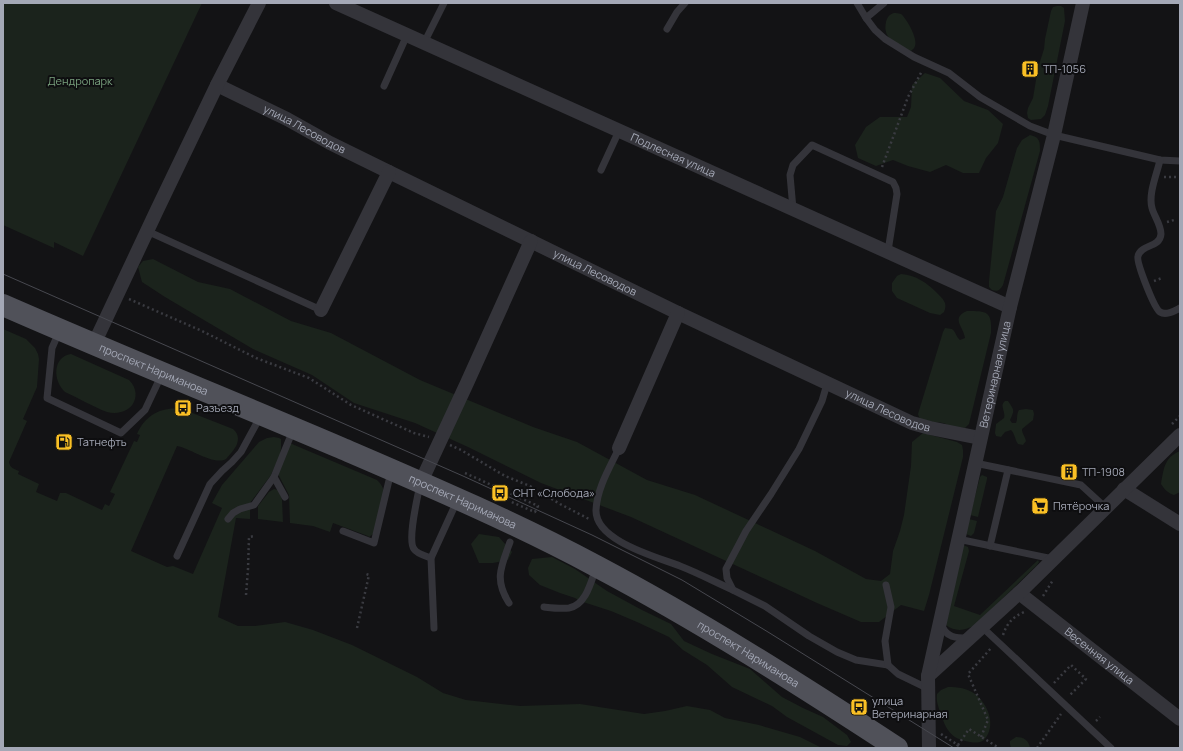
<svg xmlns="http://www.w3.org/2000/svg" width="1183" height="751" viewBox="0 0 1183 751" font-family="Manrope,sans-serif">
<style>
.green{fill:#1b231c}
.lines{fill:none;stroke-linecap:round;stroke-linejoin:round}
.path{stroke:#3a3b41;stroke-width:2.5;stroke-dasharray:2 3;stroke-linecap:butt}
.lane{stroke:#34343a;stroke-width:7}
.street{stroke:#34343a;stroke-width:14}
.primary{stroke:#505159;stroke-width:22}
.tram{stroke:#47484f;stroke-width:1}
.labels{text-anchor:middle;stroke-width:4;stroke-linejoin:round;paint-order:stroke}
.poi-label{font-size:11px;fill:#a4a8b6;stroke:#0e0e10;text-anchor:start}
.park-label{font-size:11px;fill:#7aa27f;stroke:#0e0e10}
.street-label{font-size:11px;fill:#a4a8b6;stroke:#0e0e10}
</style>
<rect width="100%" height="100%" fill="#131315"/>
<g class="green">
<path d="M3,3h199l-119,253 -29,-14v6l-51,-23z"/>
<path d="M1057,6h4l3,2 1,13 -17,85 -3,9 -4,4 -10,1 -3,-2 -1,-5 1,-5 5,-10 5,-30 6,-19 1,-10 6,-28 2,-4z"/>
<path d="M894,13c3,0 4,0 7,1 6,5 17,25 14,32 -1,3 -2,3 -4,5 -13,-7 -29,-11 -25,-29 1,-5 4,-8 8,-9z"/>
<path d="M925,73l15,5 24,23 24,9 15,14 -5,19 -12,15 -7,15h-16l-17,-8 -16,7 -22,-6 -15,-6 -17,6 -18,-8 -3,-13 11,-18 14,-10h27l4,-10 1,-22z"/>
<path d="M1030,135c10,2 10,7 10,16l-37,134c-3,5 -5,7 -11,5l-3,-3v-6l7,-70 7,-14 14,-49 5,-8z"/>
<path d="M153,259l45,23 32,7 61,32 40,12 89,47 113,47 44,15 70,38 48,15 120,56 51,28 15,2 9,-7 3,-23 7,-20 4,-16 7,-49 1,-24 11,-9 34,9 5,3 1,5v7l-34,138 -5,16 -23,-6 -22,17h-18l-44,-19 -186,-86 -90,-34 -73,-36 -53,-24 -61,-20 -42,-28 -59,-26 -88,-52 -23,-15 -4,-15 5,-6z"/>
<path d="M901,274c15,1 26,9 36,19 6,6 11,10 7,19l-4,3 -10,-2 -33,-15 -5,-7v-8l5,-7z"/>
<path d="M967,311c20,0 25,0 24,22l-22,91 -4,4 -16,-1c-7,-11 -27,4 -31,-13l25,-82 2,-4 7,1c4,3 4,8 8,11l5,-2c-1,-11 -15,-20 2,-27z"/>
<path d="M3,329l23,10 9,9 3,6 1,5 -2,28 -14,32 4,2 -18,41c1,6 5,7 10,9l-1,3 21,10 -3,8 21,9 3,-8h6l36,17 3,-6 4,2 6,-12 -5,-2 24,-51 3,1 3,-7 -3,-1c8,-19 25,-28 45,-25l51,20c5,4 6,9 4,15 -1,3 -3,5 -5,8 -2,2 -4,5 -6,7 -12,7 -36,-11 -49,-13l-46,105 36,16 6,-1 20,8 29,-66 -10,-5 10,-18 37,-43 8,-4 7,-1 5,1 2,1v9l-1,7 -9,20 -21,28v16l-14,-1 -18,99 20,9h17l30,-4 28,8 39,15 65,32 26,16 23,7 54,6 60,-2 64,10 21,-3 22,-5 23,4 15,8 34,7 41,12 22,11h-819z"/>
<path d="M71,354l58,26c5,5 8,12 6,19 -3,12 -17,16 -28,13 -14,-5 -28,-14 -42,-20 -12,-11 -13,-35 6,-38z"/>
<path d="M1005,401h3c6,9 7,9 2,19l2,3h4c2,-4 0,-8 3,-13l7,-1 7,1 1,4 -1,6 -11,9c0,5 3,7 4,12l-3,4 -5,-1c-3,-4 -3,-10 -7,-14l-6,2 -4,5 -5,-1 -1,-3 1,-9 8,-6c2,-7 -5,-12 1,-17z"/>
<path d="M290,444h2l85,36c4,4 7,8 7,14 0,8 -8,31 -11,40l-4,3 -1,-1 -35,-13 -3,9 -17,-6 -23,-3 -1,-28 -11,-21z"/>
<path d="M1180,451v41l-6,3c-6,-2 -10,-6 -13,-11 3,-16 3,-26 19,-33z"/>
<path d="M982,475l5,2v2l-9,38 -8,-2 10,-38z"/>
<path d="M274,489l4,1 3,6 1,4 1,22 -25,-3v-13l11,-14z"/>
<path d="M969,519l8,2 -3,12 -3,3 -5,-2z"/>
<path d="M479,534l20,3 13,15 -4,8 -15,3h-14l-8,-19z"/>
<path d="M963,545l5,2 1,4 -15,55 26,9 58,-55 1,2 -2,3 -62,60c-10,6 -20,7 -29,0z"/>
<path d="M552,557l23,12 32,22 35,19 29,14 13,17 28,13 38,15 32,28 21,11 20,9 24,18 4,7 -4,4 -9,-1 -51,-28 -15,-11 -40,-19 -25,-22 -24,-15 -14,-13 -32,-15 -26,-11 -31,-10 -5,-3 -15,-5 -20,-8 -11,-10 -1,-7 4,-9z"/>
<path d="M948,687c10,0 19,1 27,7 13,10 22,32 9,46 -4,3 -9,3 -14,2 -20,-3 -24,-13 -30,-30 -2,-7 -4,-11 -3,-18l4,-4z"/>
<path d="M1016,737c7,0 13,3 14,11h-19l-1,-4v-3z"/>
</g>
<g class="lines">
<g class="path">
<path d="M882,167l26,-70 14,-26"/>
<path d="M1164,177h16"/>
<path d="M1167,222l7,-2"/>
<path d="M1154,281l8,-3"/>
<path d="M129,299l73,32 54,27 53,20 42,27 63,28 15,4"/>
<path d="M1172,424l8,-8"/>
<path d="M450,445l11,5 44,26 25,10 30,18 29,15"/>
<path d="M465,473l73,33 -3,6 -26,-11"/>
<path d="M246,595l2,-26 1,-32 6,-1"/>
<path d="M1043,596l10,-16"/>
<path d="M357,628l12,-53 -3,-1"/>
<path d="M1003,635c4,-12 10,-18 21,-23"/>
<path d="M1054,683l17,-18 15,14 -17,17"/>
<path d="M1096,721l4,-4"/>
<path d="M941,734l17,11 -2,3"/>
<path d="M981,737l7,-17 -20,-46 24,-27"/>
<path d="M958,745l11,-16 30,19"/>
<path d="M1037,748l24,-34"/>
</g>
<g class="lane">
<path d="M857,3l9,15"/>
<path d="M884,3l-18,15 9,12 10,9 29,18 35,16 31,24 50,29 24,9 106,25 20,1"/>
<path d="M667,29l10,-17 8,-9"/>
<path d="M424,43l20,-40"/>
<path d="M384,86l23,-51"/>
<path d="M1160,160c-3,14 -12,34 -8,48 2,8 9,17 9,26 -1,14 -20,10 -23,22 -2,6 16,52 22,56 6,4 14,-1 20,-4"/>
<path d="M601,170l18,-39"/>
<path d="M793,209l-3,-34 3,-10 19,-20 81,37 3,6 1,6 -9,57"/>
<path d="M147,231l174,79"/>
<path d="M59,332l-7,16 -5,50 74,35 24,-23 16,-34"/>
<path d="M827,384l-5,17 -23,48 -28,45 -25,37 -20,38 1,9 6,12 32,16 44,30 28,16 19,8 32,5 10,9 31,15"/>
<path d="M619,448c-9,19 -22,40 -23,62 -1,31 61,47 84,56 18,7 35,16 53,24"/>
<path d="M975,463l106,22 24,22"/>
<path d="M420,484c-2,12 -13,56 -6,65 3,5 12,7 17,9"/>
<path d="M285,497l-11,-20 19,-47"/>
<path d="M228,519l5,-6 7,-4 14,-4 20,-28"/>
<path d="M343,531l31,12 17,-71"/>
<path d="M958,539l95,20"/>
<path d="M990,546l18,-76"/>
<path d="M177,556l33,-72 12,-13 10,-9 9,-10 19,-35"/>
<path d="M886,585l5,22 -6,34 3,24"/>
<path d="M509,603c-15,-24 -8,-36 1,-61"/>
<path d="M544,607c9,1 17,2 25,1 17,-3 22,-26 27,-40"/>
<path d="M941,624c5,14 15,14 27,14"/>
<path d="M982,627l129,121"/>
<path d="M434,628l-3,-70 26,-57"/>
</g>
<g class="street">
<path id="s1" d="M336,3l674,304"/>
<path id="s2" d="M217,85l70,34 43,24 59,29 289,141 234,110 18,5 50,10"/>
<path d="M321,310l68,-138"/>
<path d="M94,344l63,-134 60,-125 42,-82"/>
<path d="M619,448l59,-135"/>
<path d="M421,482l46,-99 64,-142"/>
<path d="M1124,489l56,35"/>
<path id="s3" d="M1019,593l161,126"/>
<path d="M928,676l91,-83 161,-158"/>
<path id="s4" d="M929,748l-1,-72 82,-369 44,-172 29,-132"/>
</g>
<path class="primary" id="s5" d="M3,305c112,49 225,95 338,143 86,37 173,74 255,118 104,55 203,118 301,182"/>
<path class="tram" d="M3,274l460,202 129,59 90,45 86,52 186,116"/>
</g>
<defs>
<symbol id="building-square" viewBox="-11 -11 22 22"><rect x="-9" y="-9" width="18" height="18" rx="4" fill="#fac025" stroke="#0e0e10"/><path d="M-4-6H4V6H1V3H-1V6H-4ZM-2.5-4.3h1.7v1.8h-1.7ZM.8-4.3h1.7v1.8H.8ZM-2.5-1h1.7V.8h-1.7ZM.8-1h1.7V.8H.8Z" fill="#111"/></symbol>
<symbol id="bus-square" viewBox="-11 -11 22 22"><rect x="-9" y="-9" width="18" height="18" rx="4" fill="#fac025" stroke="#0e0e10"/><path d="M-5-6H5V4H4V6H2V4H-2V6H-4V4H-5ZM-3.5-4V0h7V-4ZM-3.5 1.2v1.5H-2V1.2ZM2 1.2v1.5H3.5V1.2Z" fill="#111"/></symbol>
<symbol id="fuel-square" viewBox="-11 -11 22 22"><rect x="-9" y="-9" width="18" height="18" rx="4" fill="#fac025" stroke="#0e0e10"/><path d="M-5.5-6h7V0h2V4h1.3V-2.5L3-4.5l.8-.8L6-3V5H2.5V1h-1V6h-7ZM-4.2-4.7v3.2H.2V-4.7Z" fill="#111"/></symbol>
<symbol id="supermarket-square" viewBox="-11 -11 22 22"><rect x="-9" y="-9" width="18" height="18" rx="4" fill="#fac025" stroke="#0e0e10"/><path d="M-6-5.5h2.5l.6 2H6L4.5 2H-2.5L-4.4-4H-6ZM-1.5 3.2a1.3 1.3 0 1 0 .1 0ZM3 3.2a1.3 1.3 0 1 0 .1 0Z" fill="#111"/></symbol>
</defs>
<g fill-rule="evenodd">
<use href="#building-square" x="1020" y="59" width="20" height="20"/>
<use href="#bus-square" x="173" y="398" width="20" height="20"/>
<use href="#fuel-square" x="54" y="432" width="20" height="20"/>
<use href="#building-square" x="1059" y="462" width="20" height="20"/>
<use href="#bus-square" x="490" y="483" width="20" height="20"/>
<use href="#supermarket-square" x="1030" y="496" width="20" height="20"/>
<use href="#bus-square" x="849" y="697" width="20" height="20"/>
</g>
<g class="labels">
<g class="poi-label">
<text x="1043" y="73">ТП-1056</text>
<text x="196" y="412">Разъезд</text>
<text x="77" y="446">Татнефть</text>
<text x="1082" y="476">ТП-1908</text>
<text x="513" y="497">СНТ «Слобода»</text>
<text x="1053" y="510">Пятёрочка</text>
<text x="872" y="705">улица<tspan x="872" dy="13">Ветеринарная</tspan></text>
</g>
<g class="park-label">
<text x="80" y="85">Дендропарк</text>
</g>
<g class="street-label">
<text dy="4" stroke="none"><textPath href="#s2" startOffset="98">улица Лесоводов</textPath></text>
<text dy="4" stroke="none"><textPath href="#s1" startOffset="370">Подлесная улица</textPath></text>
<text dy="4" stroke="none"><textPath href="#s2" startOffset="422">улица Лесоводов</textPath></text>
<text dy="4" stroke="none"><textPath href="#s5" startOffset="164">проспект Нариманова</textPath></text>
<text dy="4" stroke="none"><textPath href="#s4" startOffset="381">Ветеринарная улица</textPath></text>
<text dy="4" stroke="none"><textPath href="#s2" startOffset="746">улица Лесоводов</textPath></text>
<text dy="4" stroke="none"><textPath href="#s5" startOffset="500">проспект Нариманова</textPath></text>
<text dy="4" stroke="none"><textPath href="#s5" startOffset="824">проспект Нариманова</textPath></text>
<text dy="4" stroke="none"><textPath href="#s3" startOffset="102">Весенняя улица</textPath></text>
</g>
</g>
<rect width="1183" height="751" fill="none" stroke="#a4a8b6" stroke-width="8"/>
</svg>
